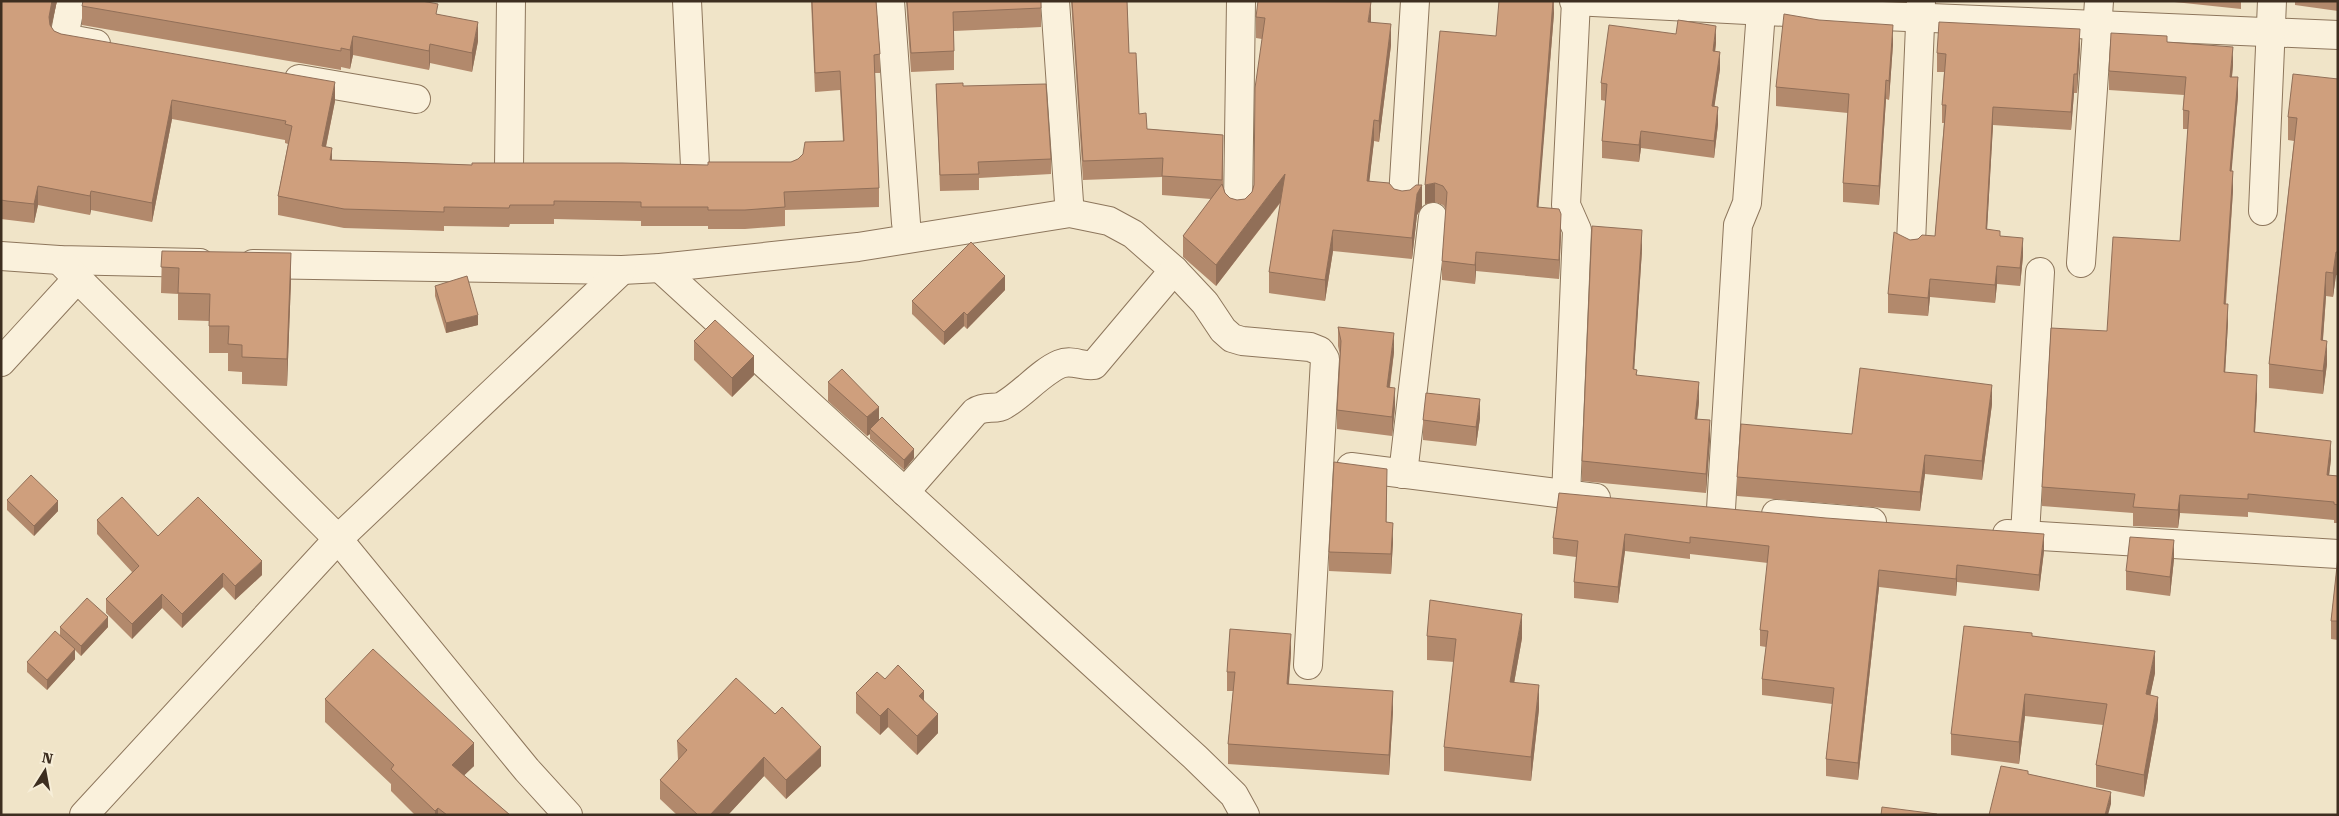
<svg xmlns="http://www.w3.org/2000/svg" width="2339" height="816" viewBox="0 0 2339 816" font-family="'Roboto Serif',serif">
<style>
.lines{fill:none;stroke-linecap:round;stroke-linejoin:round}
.minor-casing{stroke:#8d765c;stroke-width:30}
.minor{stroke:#faf1dc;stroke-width:28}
.wall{fill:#b2896c}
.shaded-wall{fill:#916f58}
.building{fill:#cf9f7d;stroke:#916f58}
</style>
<rect width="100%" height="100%" fill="#f0e4c8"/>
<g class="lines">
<defs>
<g id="minor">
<path d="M71,1l-7,37 32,6"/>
<path d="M687,1l8,165"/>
<path d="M890,1l16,222"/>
<path d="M1055,1l14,201"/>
<path d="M1574,1l212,11 552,23"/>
<path d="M299,79l117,20"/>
<path d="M509,167l2,-166"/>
<path d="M1403,197l12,-196"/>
<path d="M1238,206l3,-205"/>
<path d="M2263,211l9,-210"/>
<path d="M1911,243l10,-242"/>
<path d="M1,256l58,4 141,3"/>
<path d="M59,260l279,279 189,231 41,45"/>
<path d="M2081,263l18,-262"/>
<path d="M253,264l369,6 38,-2 198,-21 212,-34 39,8 24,13 41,36 31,33 18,27 9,8 10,3 68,6 10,4 5,8 -17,306"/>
<path d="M660,268l535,489 39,38 11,20"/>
<path d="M1,362l76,-83"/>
<path d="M1351,467l245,31"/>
<path d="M1403,474l30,-257"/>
<path d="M905,492l70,-80c12,-8 20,-1 29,-7 19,-11 37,-33 56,-41 12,-5 23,3 34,1l80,-95"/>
<path d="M1566,496l11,-266 -11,-25 10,-204"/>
<path d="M1721,509l17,-284 9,-22 14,-192"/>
<path d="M1776,514l96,8"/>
<path d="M2007,534l331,20"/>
<path d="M2025,535l15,-263"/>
<path d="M84,815l254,-276 284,-269"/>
</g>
</defs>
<use href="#minor" class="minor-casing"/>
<use href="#minor" class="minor"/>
</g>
<g class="wall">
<path d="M1,1h56l-6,26 3,4 7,3 274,67 -9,46 6,13 140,5h236l83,-3 52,-21 -3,-51 -25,2 -4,-91h65l4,53v19h-5l4,115v19l-94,3v16l-40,3h-37v-3h-67v-5l-87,-2v5h-44l-1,3 -65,-1v5l-100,-3 -66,-13v-19l10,-52 -3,-1v-3l-113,-21 -20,103 -61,-12 -1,5 -52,-10 -4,18 -33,-4z"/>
<path d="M906,1h135v26l-87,4v39l-43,2z"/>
<path d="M1071,1h56l2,52 10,61 8,15 76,6v50l2,8 5,5 7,2 8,-1 7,-7 2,-7 8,-146 -6,-1v-21l115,5 20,23 -12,97 -5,-1 -5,40 25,8 28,18 -5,8 -5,44 -79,-8 -8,50 -56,-8v-21l12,-70 -65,84 -33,-29v-21l28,-37 -49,-4v-18l-79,3z"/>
<path d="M1554,1v12l-16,194 23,26 -2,46 -83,-8 -1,13 -33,-4v-19l4,-52 -3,-4 -8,-3 -10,2 71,-168z"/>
<path d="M2165,1h76v8z"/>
<path d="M2295,1h43v10l-43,-6z"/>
<path d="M82,6l356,8 40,27 -6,31 -42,-9 -1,7 -76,-15 -3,14 -9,-2v3l-259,-45z"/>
<path d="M1819,20l74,24 -4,56 -3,-1 -7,106 -36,-3v-19l5,-70 -72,-7v-19z"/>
<path d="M1716,43l-1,9 5,17 -6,38 4,17 -4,34 -73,-10 -2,14 -37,-4v-17l4,-40 -5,-1v-17z"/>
<path d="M2167,43l66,22 -1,12 6,19 -7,75 2,19 -7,114 2,19 -3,49 32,22 -2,38 76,27 -2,16 9,1v47h-4v-3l-86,-8v5l-68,-4 -2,15 -45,-2v-13l-91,-7v-19l65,-156 73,-90 8,-112h-5v-19l1,-15 -75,-5v-19z"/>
<path d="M2080,48l-3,45h-3l-3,37 -78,-5 -6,104 13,7 23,20 -3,30 -23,-2 -2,19 -65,-6 -2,19 -40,-3v-19l22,-54 25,-4 9,-113h-2v-18l2,-33h-7v-19z"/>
<path d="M2338,79v197l-2,-1 -3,22 -7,-1 -3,44 4,24 -4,30 -54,-6v-24l25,-223 -6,-1v-23z"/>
<path d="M936,84l27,2 88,73v15l-72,4v12l-39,1z"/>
<path d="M1642,250l-8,119 3,6 62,27 -2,17 13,21 -4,53 -124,-12v-20z"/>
<path d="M162,251l129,29 -4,106 -45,-2v-12l-14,-1v-18h-19v-32l-31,-1v-26l-17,-1z"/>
<path d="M435,286l43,39 -32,8 -11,-37z"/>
<path d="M1005,290l-38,39 -3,-3 -20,19 -32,-31v-13z"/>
<path d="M1338,327l56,25 -4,35 5,20 -3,29 -55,-7v-19l3,-55 -2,-9z"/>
<path d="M694,341l60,34 -22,22 -38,-37z"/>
<path d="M828,382l51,38 35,38 -10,12 -34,-31v-5l-3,2 -39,-35z"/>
<path d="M1992,404l-10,76 -57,-6 -5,37 -183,-15v-19l115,-43z"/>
<path d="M1480,418l-4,28 -53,-6v-20z"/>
<path d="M1387,488l-1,34 7,20 -2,32 -62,-3v-19z"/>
<path d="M1559,493l485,58 -5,40 -82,-9 -1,14 -77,-9 -21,193 -32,-4v-17l6,-55 -70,-9v-16l4,-32 -6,-1v-16l8,-67 -78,-9v5l-65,-8 -7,52 -44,-5v-16l2,-25 -23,-3v-16z"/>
<path d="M7,500l51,11 -24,25 -27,-26z"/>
<path d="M97,520l61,16 104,39 -27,25 -12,-13 -41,41 -20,-20 -30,31 -26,-26v-14l26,-27 -35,-38z"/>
<path d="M2338,557v83l-7,-1v-18z"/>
<path d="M2174,559l-4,37 -44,-6v-19z"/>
<path d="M60,627h48l-27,29 -6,-6v9l-28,31 -20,-18v-10l33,-27z"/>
<path d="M1427,636l95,2 -8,45 25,26 -8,72 -87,-10v-24l10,-85 -27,-2z"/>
<path d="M2032,636l123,37 -5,22 8,24 -14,78 -48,-10v-22l7,-40 -78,-9 -6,48 -68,-9v-21z"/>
<path d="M1291,653l-2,31 104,27 -4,64 -161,-11v-20l5,-53h-6v-19z"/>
<path d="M885,679l39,21 14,33 -21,22 -29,-28 -8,8 -24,-22v-20z"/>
<path d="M325,699l149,67 -10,9 46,40h-95l-24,-24v-7l-66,-62z"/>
<path d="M677,741l144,25 -35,33 -22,-23 -36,39h-51l-17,-16v-19l18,-20z"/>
</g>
<g class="shaded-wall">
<path d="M52,1h5l-8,35v-19z"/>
<path d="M1553,1l1,12 -17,213v-19z"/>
<path d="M1371,2v21l-3,-1z"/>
<path d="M478,22v19l-6,31v-19z"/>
<path d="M1391,24v21l-12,97v-21z"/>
<path d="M1893,25v19l-4,56v-19z"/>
<path d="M1716,26v17l-3,25v-17z"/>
<path d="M2080,29v19l-3,45v-19z"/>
<path d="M353,36v19l-3,14v-19z"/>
<path d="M430,44v19l-1,7v-19z"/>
<path d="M2233,47v18l-3,30v-18z"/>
<path d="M1720,52v17l-8,54v-17z"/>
<path d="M2074,74v19l-3,37v-18z"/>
<path d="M2238,77v19l-8,94v-19z"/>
<path d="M1886,80v19l-7,106v-19z"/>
<path d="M335,82v19l-13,64v-19z"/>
<path d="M172,100v19l-20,103v-19z"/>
<path d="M1718,107v17l-4,34v-17z"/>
<path d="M1993,107v18l-7,123v-19z"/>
<path d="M1374,120v21l-7,61v-21z"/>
<path d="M1641,131v17l-2,14v-17z"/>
<path d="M332,148v19l-2,-7z"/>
<path d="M2233,171v19l-9,132v-18z"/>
<path d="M1285,174v22l-69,90v-21z"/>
<path d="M1435,183v19l-10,2v-19z"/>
<path d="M1422,185v22l-5,8 -5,44v-21l5,-44z"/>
<path d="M38,186v19l-4,18v-19z"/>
<path d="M91,191v19l-1,5v-19z"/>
<path d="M1561,214v19l-2,46v-19z"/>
<path d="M1333,230v21l-8,50v-21z"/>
<path d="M1642,230v20l-9,138v-19z"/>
<path d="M2023,238v18l-3,30v-18z"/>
<path d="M1476,252v19l-1,13v-19z"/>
<path d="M2336,252v23l-3,22v-24z"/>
<path d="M291,253v27l-4,106v-27z"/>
<path d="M1997,266v18l-2,19v-18z"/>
<path d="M2326,272v24l-5,68v-24z"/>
<path d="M1005,276v14l-38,39v-14z"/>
<path d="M1930,279v18l-2,19v-18z"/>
<path d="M2228,304v19l-4,68v-19z"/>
<path d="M964,312v14l-20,19v-13z"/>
<path d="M478,315v10l-32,8v-10z"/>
<path d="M1394,333v19l-7,54v-19z"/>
<path d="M2327,341v23l-4,30v-23z"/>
<path d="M754,356v19l-22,22v-19z"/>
<path d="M2257,375v19l-3,56v-18z"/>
<path d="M1699,382v20l-4,36v-19z"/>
<path d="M1992,385v19l-10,76v-19z"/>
<path d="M1395,388v19l-3,29v-19z"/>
<path d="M1480,399v19l-4,28v-19z"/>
<path d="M879,407v19l-9,3v5l-3,2v-19z"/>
<path d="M1710,420v20l-4,53v-19z"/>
<path d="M2331,441v18l-4,34v-18z"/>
<path d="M914,449v9l-10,12v-10z"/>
<path d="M1925,455v19l-5,37v-19z"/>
<path d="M1387,469v19l-1,53v-19z"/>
<path d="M2180,495v18l-2,15v-18z"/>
<path d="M58,501v10l-24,25v-10z"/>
<path d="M1393,523v19l-2,32v-20z"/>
<path d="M1625,534v17l-7,52v-16z"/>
<path d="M2044,534v17l-5,40v-16z"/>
<path d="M2174,540v19l-4,37v-19z"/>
<path d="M262,561v14l-27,25v-14z"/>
<path d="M1957,565v17l-1,14v-17z"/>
<path d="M1879,570v17l-21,193v-17z"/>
<path d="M223,573v14l-41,41v-14z"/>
<path d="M162,594v14l-30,31v-15z"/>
<path d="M1522,614v24l-12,68v-24z"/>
<path d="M108,617v10l-27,29v-10z"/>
<path d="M1291,634v19l-4,50v-19z"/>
<path d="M75,649v10l-28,31v-10z"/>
<path d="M2155,651v22l-9,43v-22z"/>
<path d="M1539,685v24l-8,72v-24z"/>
<path d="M924,691v19l-5,-14z"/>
<path d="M1393,691v20l-4,64v-20z"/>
<path d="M2025,694v22l-6,48v-22z"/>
<path d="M2158,697v22l-14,78v-22z"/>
<path d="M888,708v19l-8,8v-19z"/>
<path d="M938,714v19l-21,22v-19z"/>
<path d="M474,743v23l-22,21v-22z"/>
<path d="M821,747v19l-35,33v-19z"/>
<path d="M764,757v19l-36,39h-18z"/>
<path d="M2111,792v12l-3,11h-3z"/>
<path d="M438,808v7h-3v-4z"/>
</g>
<g class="building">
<path d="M1,1h51l-3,16 1,8 4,6 7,3 274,48 -13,64 10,2 -2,12 142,5v-2h150l86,2v-3h83l7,-3 5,-5 2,-12 39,-1 -4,-70 -25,2 -3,-72h64l4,53 -6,1 5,133 -95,4 1,15 -40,3h-37v-3h-67v-5l-87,-1v4h-44l-1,3 -65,-1v5l-100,-3 -66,-13 14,-70 -7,-2 1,-3 -114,-21 -20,103 -61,-12 -1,5 -52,-10 -4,18 -27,-3 -6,-1z"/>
<path d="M83,1h339l16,3 -2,10 42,8 -6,31 -42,-9 -1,7 -76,-15 -3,14 -9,-2v3l-259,-45z"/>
<path d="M907,1h134v7l-88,4 1,39 -43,2z"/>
<path d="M1072,1h55l2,52h7l3,61 7,-1 1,16 76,6 -1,45 -60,-4 1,-18 -80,3z"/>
<path d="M1258,1l113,1 -3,20 23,2 -12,97 -5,-1 -7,61 22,2 5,6 8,2 8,-1 6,-5h6l-5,9 -5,44 -79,-8 -8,50 -56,-8 16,-98 -69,91 -33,-29 39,-52 3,9 5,5 7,2 8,-1 7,-7 2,-7 1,-97 10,-70 -9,-1z"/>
<path d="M1499,1h54l-16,206 22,2 2,5 -2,46 -83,-8 -1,13 -33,-4 5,-69 -4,-6 -8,-3 -10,2 15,-154 56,5z"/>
<path d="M1784,14l35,6 74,5 -4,56 -3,-1 -7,106 -36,-3 6,-89 -73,-7z"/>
<path d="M1678,20l38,6 -3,25 7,1 -8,54 6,1 -4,34 -73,-10 -2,14 -37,-4 5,-57 -6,-1 8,-58 67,9z"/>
<path d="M1939,22l141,7 -3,45h-3l-3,38 -78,-5 -7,122 14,2v5l23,2 -3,30 -23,-2 -2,19 -65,-6 -2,19 -40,-4 6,-62 16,8 8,-1 4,-4 13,1 11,-131h-4l4,-51 -9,-1z"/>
<path d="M2111,33l56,3v6l66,5 -3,30h8l-8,94h3l-9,133h4l-4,68 33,3 -3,57 77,9 -4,34 11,1v29l-4,-1v-2l-86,-8v5l-68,-4 -2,15 -45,-3 2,-13 -93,-7 9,-159 56,3 6,-94 67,4 9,-130 -6,-1 3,-33 -77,-6z"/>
<path d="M2293,74l45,5v173h-2l-3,21 -7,-1 -5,68 6,1 -4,30 -54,-7 28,-246 -9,-1z"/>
<path d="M963,83v3l83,-2 5,75 -73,3 1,12 -39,1 -4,-91z"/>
<path d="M1592,226l50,4 -9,139 4,1 -1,5 63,7 -4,37 15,1 -4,54 -124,-13z"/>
<path d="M971,242l34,34 -38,39 -3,-3 -20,20 -32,-31z"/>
<path d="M162,251l129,2 -4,106 -45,-2v-12l-14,-1 1,-18h-20l1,-32 -32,-1 1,-25 -18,-1z"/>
<path d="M467,276l11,39 -32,8 -11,-37z"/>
<path d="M715,320l39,36 -22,22 -38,-37z"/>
<path d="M1338,327l56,6 -7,54 8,1 -3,29 -55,-7 4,-69z"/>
<path d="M1860,368l132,17 -10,76 -57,-6 -5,37 -183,-15 4,-53 111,10z"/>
<path d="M842,369l37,38 -12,10 -39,-35z"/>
<path d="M1426,393l54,6 -4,28 -53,-7z"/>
<path d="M882,417l32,32 -10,11 -34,-31z"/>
<path d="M1334,462l53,7 -1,53 7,1 -2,31 -62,-2z"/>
<path d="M31,475l27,26 -24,25 -27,-26z"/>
<path d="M1559,493l267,25 218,16 -5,41 -82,-10 -1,14 -77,-9 -21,193 -32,-4 8,-71 -72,-9 6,-48 -8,-1 9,-84 -79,-9v6l-65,-9 -7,53 -44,-5 4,-41 -25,-3z"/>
<path d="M122,497l36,39 40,-39 64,64 -27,25 -12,-13 -41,41 -20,-20 -30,30 -26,-25 33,-33 -42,-46z"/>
<path d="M2130,537l44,3 -4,37 -44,-6z"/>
<path d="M2338,557v64h-7z"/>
<path d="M87,598l21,19 -27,29 -21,-19z"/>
<path d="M1430,600l92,14 -12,68 29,3 -8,72 -87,-10 12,-108 -29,-3z"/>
<path d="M1964,626l68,7v3l123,15 -9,43 12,3 -14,78 -48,-10 11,-61 -82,-10 -6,48 -68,-8z"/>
<path d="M1230,629l61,5 -4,50 106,7 -4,64 -161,-11 7,-72h-8z"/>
<path d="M55,631l20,18 -28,31 -20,-18z"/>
<path d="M373,649l101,94 -22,22 58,50h-63l-9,-7 -3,3 -44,-42 3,-4 -69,-66z"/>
<path d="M898,665l26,26 -5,5 19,18 -21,22 -29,-28 -8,8 -24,-23 21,-21 8,7z"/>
<path d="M736,678l39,36 7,-7 39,40 -35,33 -22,-23 -54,58h-12l-38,-35 27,-30 -10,-9z"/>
<path d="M2001,766l27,5v3l83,18 -6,23h-116z"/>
<path d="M1882,807l55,7v1h-56z"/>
</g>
<rect width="2339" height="816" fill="none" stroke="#3d2e20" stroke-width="5"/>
<g transform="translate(45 771) rotate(11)" stroke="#f7eed8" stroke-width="4" paint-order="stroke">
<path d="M0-4L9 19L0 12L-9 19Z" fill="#3d2e20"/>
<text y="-8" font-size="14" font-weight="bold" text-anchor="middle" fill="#3d2e20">N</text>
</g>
</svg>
